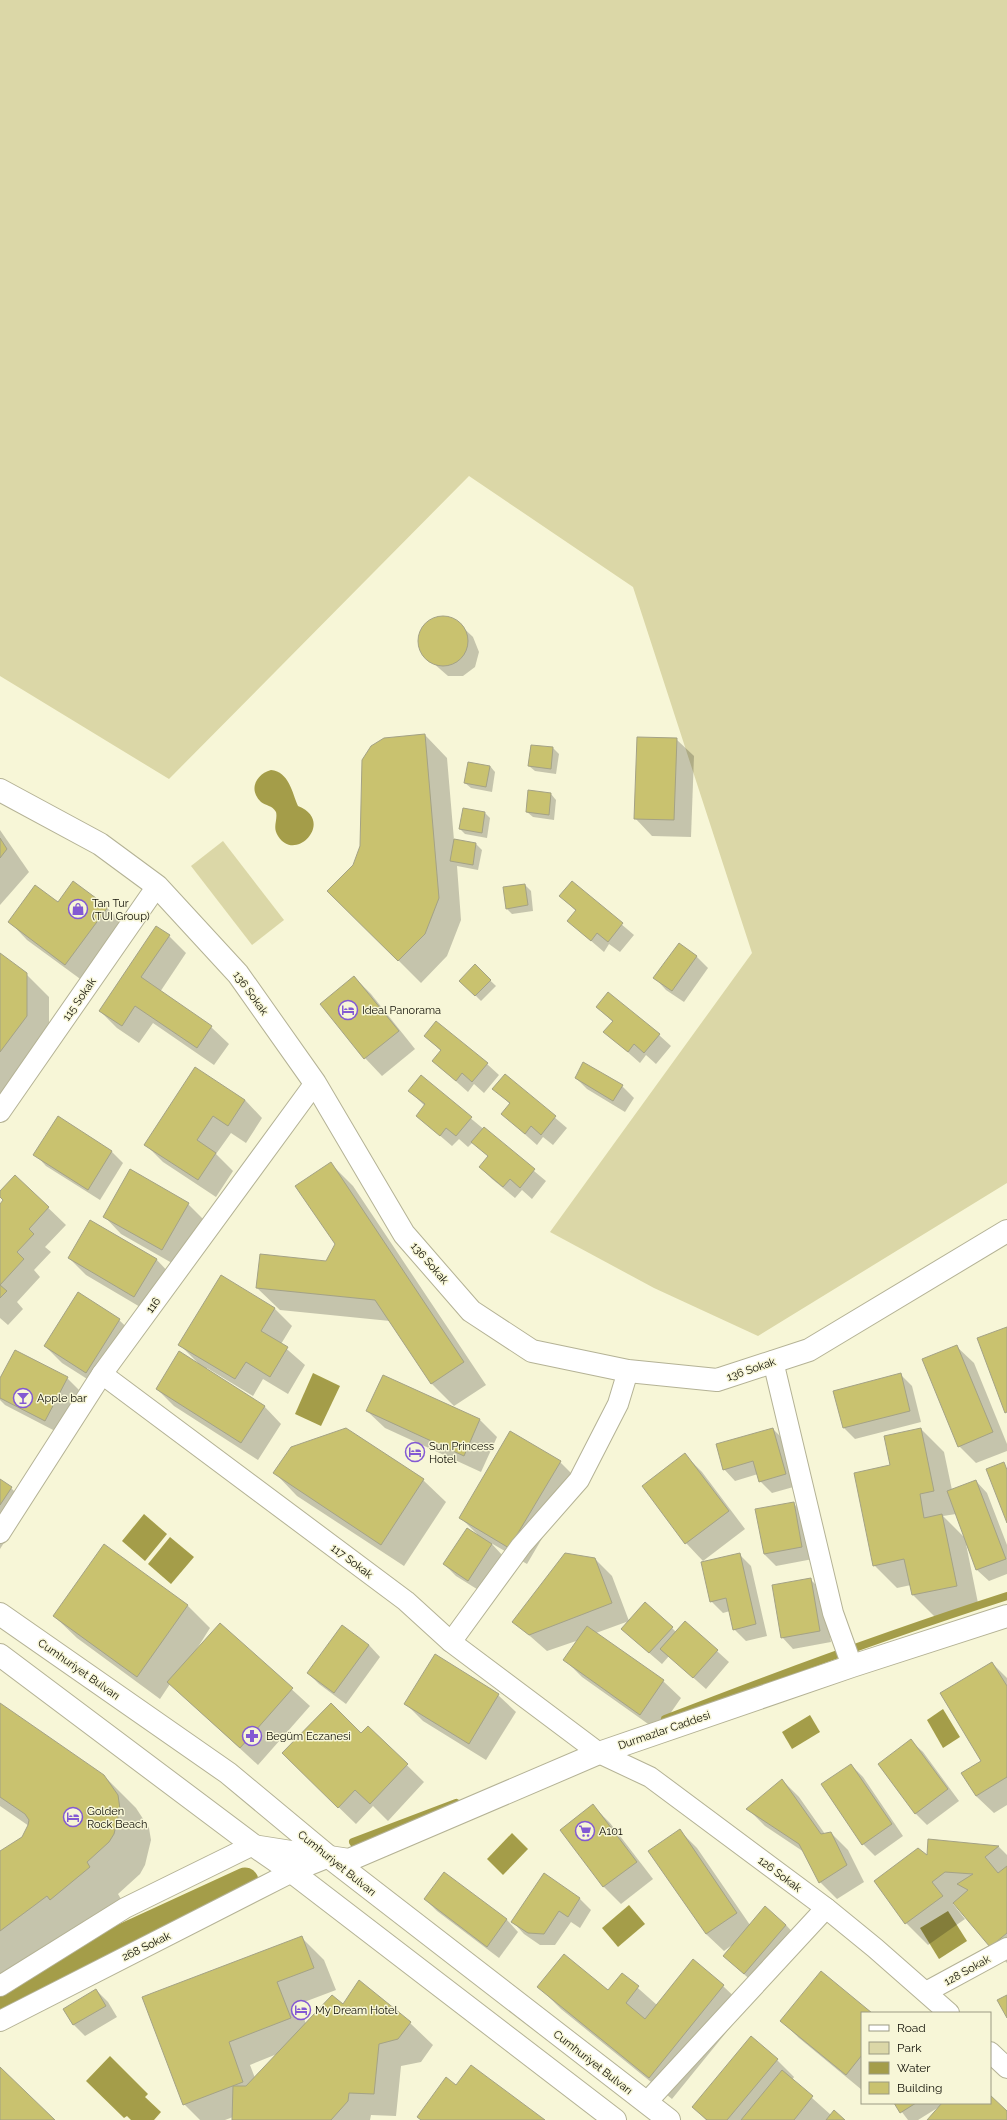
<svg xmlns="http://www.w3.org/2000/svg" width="1007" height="2120" viewBox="0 0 1007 2120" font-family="Raleway,sans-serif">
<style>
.green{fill:#dbd7a7}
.water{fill:#a49d49}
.shadow{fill:#0003;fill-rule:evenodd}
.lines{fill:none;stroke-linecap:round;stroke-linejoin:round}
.stream{stroke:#a49d49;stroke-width:8}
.canal{stroke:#a49d49;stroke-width:27}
.building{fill:#c9c26f;stroke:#a4a285}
.street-casing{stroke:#b4b295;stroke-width:22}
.secondary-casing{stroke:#b4b295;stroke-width:24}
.street{stroke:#fff;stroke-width:20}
.secondary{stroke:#fff;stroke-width:22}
.labels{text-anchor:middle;stroke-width:3;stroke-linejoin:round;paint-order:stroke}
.poi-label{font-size:11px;fill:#111006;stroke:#f7f6d7;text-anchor:start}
.street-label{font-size:11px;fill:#111006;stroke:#f7f6d7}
</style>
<rect width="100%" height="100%" fill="#f7f6d7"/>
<g class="green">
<path d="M0,0h1007v1183l-249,153 -104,-48 -104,-56 202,-279 -119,-366 -164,-111 -300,303 -169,-103z"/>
<path d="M223,841l61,79 -32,25 -61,-79z"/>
</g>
<g class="water">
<path d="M271,770c18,2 21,22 27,36 38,15 -3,58 -20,30 -6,-9 0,-16 -2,-24 -4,-7 -10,-6 -15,-10 -13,-12 -5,-28 10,-32z"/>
<path d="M313,1373l27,13 -19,40 -26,-12z"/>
<path d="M144,1514l23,20 -22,27 -23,-20z"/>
<path d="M170,1537l24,20 -23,27 -23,-20z"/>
<path d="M943,1709l17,28 -17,11 -16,-28z"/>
<path d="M810,1715l10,17 -28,17 -10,-17z"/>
<path d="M512,1833l16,16 -25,26 -16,-16z"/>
<path d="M629,1905l16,19 -27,23 -16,-19z"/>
<path d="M948,1911l19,30 -28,18 -19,-31z"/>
<path d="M110,2056l38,38 -3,3 16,15 -7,8h-23l-4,-4 -3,2 -38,-37z"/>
</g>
<g class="shadow">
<path d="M447,618l8,2 18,17 6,15 -4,15 -12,9h-15l-24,-21 -4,-15 1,-8 11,-11z"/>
<path d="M425,735l22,23 7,82 22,4 6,6 -4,20 -21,-4 4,54 -14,36 -26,27 -92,-92 25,-25z"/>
<path d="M676,739l18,17 -3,81 -39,-1 -17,-18z"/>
<path d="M531,746l22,2 6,6 -3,20 -21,-3 -6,-5z"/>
<path d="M490,766l5,6 -3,20 -21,-4 -6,-5z"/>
<path d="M551,794l5,6 -2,20 -21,-3 -6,-5z"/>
<path d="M485,813l5,5 -3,20 -22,-4 -5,-5z"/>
<path d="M0,830l29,42 -29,33z"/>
<path d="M572,882l62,53 -14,17 -11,-8 -5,8 -36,-31 8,-10 -15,-15z"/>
<path d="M525,885l6,6 2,20 -21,3 -5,-5z"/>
<path d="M58,903l49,5 18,17 -42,56 -56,-41 -17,-18z"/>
<path d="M169,936l17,17 -26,39 51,35 18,17 -15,21 -61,-42 -14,20 -22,-15 -17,-17z"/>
<path d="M0,955l26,19 23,23v42l-49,65z"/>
<path d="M696,956l12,12 -24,34 -18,-12 -11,-12z"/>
<path d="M475,966l21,20 -15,15 -20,-20z"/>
<path d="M354,977l17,17 44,55 -33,27 -17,-18z"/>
<path d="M597,1007l62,28 12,11 -15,18 -10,-9 -6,8 -35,-31 8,-10z"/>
<path d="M425,1036l62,28 12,11 -15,18 -10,-9 -6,8 -35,-31 8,-10z"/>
<path d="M505,1075l62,53 -14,17 -10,-8 -6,8 -35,-31 8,-10 -16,-15z"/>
<path d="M421,1077l125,104 -14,18 -10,-9 -7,8 -23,-19 -12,-12 9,-10 -16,-15 -5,5 -9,-8 -7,7 -35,-30 8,-10 -16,-15z"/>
<path d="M576,1078l46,8 12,12 -9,14 -38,-23z"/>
<path d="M245,1100l17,18 -16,25 -15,-10 -15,21 17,17 -17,26 -53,-35 -17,-17z"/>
<path d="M58,1118l54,34 11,11 -23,37 -54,-34 -11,-12z"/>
<path d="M331,1164l22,22 133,199 -32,21 -22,-22 -42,-63 -110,-11 -23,-22 70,-26 9,-18z"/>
<path d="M15,1176l51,49 -21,22 6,5 -17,18 6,7 -23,25 6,7 -15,16 -8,-7v-113l5,-5 -5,-4v-3z"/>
<path d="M188,1204l17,17 -26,46 -58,-33 -17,-18z"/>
<path d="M69,1258l87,1 17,18 -21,37 -66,-39z"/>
<path d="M221,1276l54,33 17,17 -11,18 24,21 -17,29 -25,-15 -10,17 -46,-28 -1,2 58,36 17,18 -23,36 -84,-54 -17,-17 42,-25 -19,-19z"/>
<path d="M78,1293l41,27 18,17 -34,52 -41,-26 -17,-17z"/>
<path d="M956,1346l18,17 33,81v7l-31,12 -17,-17z"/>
<path d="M900,1374l12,12 9,36 -66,17 -11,-11 -10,-37z"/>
<path d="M383,1376l97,44 17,17 -16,35 -96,-44 -18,-17z"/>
<path d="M67,1378l12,12 -22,42 -52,-27 -5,-5v-20z"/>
<path d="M346,1429l77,51 23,22 -42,64 -107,-70 -22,-23z"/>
<path d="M773,1429l12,12 12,45 -25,7 -12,-12 -2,-7 -23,7 -11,-12z"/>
<path d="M921,1429l23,23 8,38 24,-9 11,12 20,52v29l-18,7 -12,-11 -11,-26 13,64 -44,9 -22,-22 -2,-10 -14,3 -23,-23 17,-99zM956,1514l9,24 -22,-22z"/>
<path d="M685,1455l17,17 43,57 -42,32 -17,-18 -42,-57z"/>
<path d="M560,1462l17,17 -50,85 -36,-21 12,13 -23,35 -24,-15 -12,-12 33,-30 -16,-16z"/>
<path d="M0,1480l11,8 17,17 -28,44z"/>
<path d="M793,1503l12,12 8,44 -37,7 -12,-12 -8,-44z"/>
<path d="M104,1546l84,60 22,22 -17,27 27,-31 90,82 -52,59 -88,-81 -10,15 -83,-61 -23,-22z"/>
<path d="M739,1554l12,12 16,70 -21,5 -12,-12 -4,-18 -7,2 -12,-12z"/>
<path d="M595,1559l17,17 17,45 -33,12 67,48 18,17 -23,33 -76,-54 -17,-17 14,-20 -32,11 -33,-29z"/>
<path d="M810,1579l12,12 9,51 -38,7 -11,-12z"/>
<path d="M685,1622l44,40 -23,27 -37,-33 -7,8 -28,-24 38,-12 4,4z"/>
<path d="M369,1645l11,12 -34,47 -27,-20 -11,-11z"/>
<path d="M992,1663l15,15v127l-13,8 -18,-17 -14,-23 21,-12z"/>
<path d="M498,1695l18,17 -30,48 -63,-39 -17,-17z"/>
<path d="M0,1704l104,72 32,32 13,20 2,12 -6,25 -5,9 -22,20 3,5 -39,31 -82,55v-133l22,-15 7,-11 -29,-20z"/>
<path d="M368,1727l56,55 -36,39 -15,-15 -17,18 -55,-53 60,-37z"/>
<path d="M911,1741l12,11 36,49 -32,24 -11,-11 -37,-49z"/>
<path d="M851,1765l12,12 40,59 -28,20 -12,-12z"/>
<path d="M782,1780l17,17 26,37 6,-1 17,17 16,32 -27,17 -17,-17 -16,-30 -39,-26 -17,-17z"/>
<path d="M593,1806l17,17 43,56 -32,25 -17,-17 -43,-57z"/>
<path d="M680,1831l17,17 53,77h36l11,12 -41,48 -32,-29 8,-11 -8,6 -18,-17z"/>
<path d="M929,1840l70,7 8,8v108l-17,-17 -35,-43 -2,1 12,15 -37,26 -22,-22 22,-65z"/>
<path d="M444,1873l63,47 11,12 -19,26 -62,-47 -12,-12z"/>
<path d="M545,1875l35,24 11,11 -11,18 -9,-6 -16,23h-15l-16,-11 -11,-12z"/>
<path d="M302,1938l22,22 12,30 -37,14 7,20 37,-19 67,18 23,22 -12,17 -20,4 -5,50 -25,-1 -1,5h-137v-3l-8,3h-25l-16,-16zM277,2054l-22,24 -5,-13z"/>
<path d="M821,1972l50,41h-9v77l-63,-52 -17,-17z"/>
<path d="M622,1974l35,31 66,-19 23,22 -74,91 -111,-90 -22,-22 69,4z"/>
<path d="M96,1990l12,12 9,15 -32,19 -11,-11 -9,-16z"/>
<path d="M777,2060l17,17 -2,3 39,35 13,5h-138l-12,-13z"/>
<path d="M990,2097l17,15v8h-79l11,-13 -21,13h-10l-13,-17h95z"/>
</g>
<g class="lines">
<g class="stream">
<path d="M665,1719c113,-44 227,-86 342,-123"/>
<path d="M353,1842l103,-39"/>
</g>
<path class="canal" d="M0,2003l58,-36 187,-86"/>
</g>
<g class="building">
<circle cx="443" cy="641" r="25"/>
<path d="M425,734l14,164 -14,36 -27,27 -71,-70 26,-26 7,-19 2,-86 9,-14 13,-8z"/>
<path d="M637,737l40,1 -3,82 -40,-1z"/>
<path d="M531,745l22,2 -2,22 -23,-3z"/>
<path d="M468,762l22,4 -4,21 -22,-4z"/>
<path d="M528,790l23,3 -2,22 -23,-3z"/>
<path d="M463,808l22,4 -3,21 -23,-4z"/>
<path d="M0,838l7,11 -7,9z"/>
<path d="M454,839l22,4 -3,22 -23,-4z"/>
<path d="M73,881l35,26 -43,58 -57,-43 27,-37 23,17z"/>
<path d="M572,881l51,42 -15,19 -11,-9 -6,8 -24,-20 9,-11 -17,-14z"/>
<path d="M525,884l3,21 -22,4 -3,-22z"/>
<path d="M156,926l14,9 -29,42 71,49 -15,22 -62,-42 -13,20 -23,-15z"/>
<path d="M679,943l18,13 -25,35 -19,-13z"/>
<path d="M0,953l27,20v43l-27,36z"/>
<path d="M475,964l16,16 -16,16 -16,-15z"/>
<path d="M354,976l45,55 -35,28 -44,-55z"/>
<path d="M608,992l52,42 -16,19 -10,-9 -6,8 -25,-20 10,-11 -17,-14z"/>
<path d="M436,1021l52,42 -16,19 -10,-9 -6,8 -24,-20 9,-11 -17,-14z"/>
<path d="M583,1062l40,23 -10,16 -38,-23z"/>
<path d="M195,1067l50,33 -17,26 -15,-10 -16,24 19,13 -18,27 -54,-35z"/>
<path d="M505,1074l51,42 -15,19 -10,-9 -6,8 -24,-20 9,-11 -18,-14z"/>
<path d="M421,1075l51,42 -16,19 -10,-8 -6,8 -24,-20 9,-12 -17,-13z"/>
<path d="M58,1116l54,35 -24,39 -55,-35z"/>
<path d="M484,1127l51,42 -15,19 -10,-9 -7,8 -24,-20 9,-11 -17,-14z"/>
<path d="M331,1162l133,200 -33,22 -56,-84 -119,-12 4,-34 66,7 9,-17 -40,-58z"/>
<path d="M130,1169l59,34 -27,47 -59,-33z"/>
<path d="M15,1175l34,32 -20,22 5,5 -17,18 7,7 -24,26v-81l3,-4 -3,-3v-6z"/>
<path d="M90,1220l67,39 -23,38 -66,-39z"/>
<path d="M221,1275l54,33 -14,23 27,16 -18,30 -24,-15 -11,17 -57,-34z"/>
<path d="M0,1285l7,6 -7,7z"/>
<path d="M78,1292l42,27 -34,54 -42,-27z"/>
<path d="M1007,1327v85l-2,1 -28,-75z"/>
<path d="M957,1345l36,87 -35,15 -36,-88z"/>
<path d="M15,1350l53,27 -23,44 -45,-23v-20z"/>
<path d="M179,1351l86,55 -24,37 -85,-54z"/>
<path d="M901,1373l9,38 -67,17 -10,-37z"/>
<path d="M383,1375l97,44 -16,37 -98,-45z"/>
<path d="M346,1428l78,51 -43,66 -108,-72 18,-26z"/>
<path d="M773,1428l13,46 -27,8 -6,-21 -30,9 -7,-26z"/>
<path d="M921,1428l13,63 -14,3 4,24 18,-4 15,72 -45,9 -8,-36 -31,7 -19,-93 36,-8 -6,-29z"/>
<path d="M510,1431l51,30 -52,87 -50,-30z"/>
<path d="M685,1453l44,58 -44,33 -43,-58z"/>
<path d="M1004,1462l3,8v53l-21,-54z"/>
<path d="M0,1479l12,8 -12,18z"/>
<path d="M976,1480l30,79 -30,11 -29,-79z"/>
<path d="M794,1502l8,45 -38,7 -9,-45z"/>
<path d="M467,1528l25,16 -24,37 -25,-17z"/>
<path d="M104,1544l84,61 -51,72 -84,-61z"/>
<path d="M565,1553l30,5 17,45 -83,32 -17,-13z"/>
<path d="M740,1553l16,71 -23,6 -7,-32 -16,4 -9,-40z"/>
<path d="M811,1578l9,53 -39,7 -9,-53z"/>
<path d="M645,1602l28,25 -24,26 -28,-24z"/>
<path d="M685,1621l33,29 -25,28 -33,-29z"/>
<path d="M220,1623l73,65 -53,60 -73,-66z"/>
<path d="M342,1625l27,20 -35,48 -27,-20z"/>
<path d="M587,1626l77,54 -24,35 -77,-55z"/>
<path d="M435,1654l64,40 -30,50 -65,-40z"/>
<path d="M992,1662l15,24v91l-31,19 -15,-23 20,-12 -41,-68z"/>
<path d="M0,1703l104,72 14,20 2,14 -6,25 -5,8 -22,20 3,5 -40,33 -3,-4 -47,35v-80l22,-14 6,-12 1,-5 -4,-6 -25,-17z"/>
<path d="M331,1703l30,30 7,-7 40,38 -38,40 -15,-14 -17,18 -56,-55z"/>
<path d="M911,1739l37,50 -33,25 -37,-50z"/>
<path d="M851,1764l41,60 -30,21 -41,-61z"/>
<path d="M782,1779l39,55 10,-2 16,33 -28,18 -20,-39 -53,-35z"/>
<path d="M593,1804l44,58 -34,25 -43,-57z"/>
<path d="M680,1829l57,84 -31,21 -58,-83z"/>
<path d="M928,1839l71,7 -14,11 13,16 9,-7v67l-17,14 -37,-44 15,-13 -11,-6 16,-10 -28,-2 -13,10 11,14 -38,28 -31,-43 44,-33 9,7z"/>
<path d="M444,1872l63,47 -20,28 -63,-48z"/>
<path d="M544,1873l36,25 -12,19 -9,-6 -15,23 -16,-1 -17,-11z"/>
<path d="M765,1906l21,19 -42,49 -21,-18z"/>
<path d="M302,1936l12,32 -37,14 14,36 -62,24 14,40 -60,23 -41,-108z"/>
<path d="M564,1954l44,36 14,-17 17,13 -13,17 19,16 48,-60 31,26 -75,93 -112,-91z"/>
<path d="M821,1971l51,42h-10v42l-16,20 -66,-54z"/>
<path d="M359,1980l52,42 -13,17 -19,5 -5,50 -25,-1 -1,8 -17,19h-99l1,-34h13l86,-91 11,9z"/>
<path d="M96,1989l10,17 -33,19 -10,-16z"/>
<path d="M1007,1995v23l-10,-18z"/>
<path d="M751,2036l27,23 -51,61h-20l-15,-13z"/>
<path d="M471,2065l74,55h-124l-4,-3 29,-40 10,8z"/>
<path d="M0,2067l55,53h-55z"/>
<path d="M782,2070l31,26 -19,24h-53z"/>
<path d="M990,2095l17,16v9h-80l15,-17h48z"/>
<path d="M894,2103h22l-16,10z"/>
<path d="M834,2110l11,10h-19z"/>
</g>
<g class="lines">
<defs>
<g id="street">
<path d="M0,1112l157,-226"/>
<path d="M773,1361l60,252 19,53"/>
<path d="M102,1374l304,227 45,41 148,111 51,24 176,131 49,40 74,65"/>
<path d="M0,1533l102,-159 213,-291"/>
<path d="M451,1642l70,-96 58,-66 39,-76 10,-33"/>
<path d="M0,1986l125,-78 128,-63 76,12"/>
<path d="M926,1992l81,-44"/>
<path d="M0,2021l292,-149 37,-15"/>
<path d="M990,2052l17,16"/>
<path d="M646,2103l180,-195"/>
</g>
<g id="secondary">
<path d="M0,790l100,54 57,42 81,88 77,109 89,151 67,77 61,40 96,20 89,9 92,-30 198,-119"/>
<path d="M0,1614l228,159 101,84 340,263"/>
<path d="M0,1655l253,190 39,27 323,248"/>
<path d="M329,1857l20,3 250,-107 253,-87 155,-50"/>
</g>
</defs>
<use href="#street" class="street-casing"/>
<use href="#secondary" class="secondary-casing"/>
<use href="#street" class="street"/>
<use href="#secondary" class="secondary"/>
</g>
<defs>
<symbol id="shop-ring" viewBox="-11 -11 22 22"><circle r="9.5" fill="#f7f6d7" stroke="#8359d3" stroke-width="1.5"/><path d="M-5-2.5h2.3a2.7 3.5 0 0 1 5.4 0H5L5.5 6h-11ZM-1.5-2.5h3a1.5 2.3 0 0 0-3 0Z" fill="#8359d3"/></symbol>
<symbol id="hotel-ring" viewBox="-11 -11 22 22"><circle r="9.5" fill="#f7f6d7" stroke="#8359d3" stroke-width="1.5"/><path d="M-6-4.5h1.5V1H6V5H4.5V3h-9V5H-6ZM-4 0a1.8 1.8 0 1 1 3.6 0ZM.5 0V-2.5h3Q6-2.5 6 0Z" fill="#8359d3"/></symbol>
<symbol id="bar-ring" viewBox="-11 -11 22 22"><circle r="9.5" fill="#f7f6d7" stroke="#8359d3" stroke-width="1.5"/><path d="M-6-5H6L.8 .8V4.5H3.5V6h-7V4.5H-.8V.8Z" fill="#8359d3"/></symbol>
<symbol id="pharmacy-ring" viewBox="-11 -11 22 22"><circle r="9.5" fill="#f7f6d7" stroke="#8359d3" stroke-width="1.5"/><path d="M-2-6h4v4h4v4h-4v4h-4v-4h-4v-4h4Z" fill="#8359d3"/></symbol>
<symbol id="supermarket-ring" viewBox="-11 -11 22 22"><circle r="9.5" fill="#f7f6d7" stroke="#8359d3" stroke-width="1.5"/><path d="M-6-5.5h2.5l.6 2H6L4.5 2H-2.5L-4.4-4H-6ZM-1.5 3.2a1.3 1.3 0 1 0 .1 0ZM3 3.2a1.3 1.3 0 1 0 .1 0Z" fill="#8359d3"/></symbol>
</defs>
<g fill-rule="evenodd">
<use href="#shop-ring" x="67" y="898" width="22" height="22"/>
<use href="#hotel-ring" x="337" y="999" width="22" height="22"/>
<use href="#bar-ring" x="12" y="1387" width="22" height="22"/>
<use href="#hotel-ring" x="404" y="1441" width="22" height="22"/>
<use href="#pharmacy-ring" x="241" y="1725" width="22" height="22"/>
<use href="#hotel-ring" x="62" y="1806" width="22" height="22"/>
<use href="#supermarket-ring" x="574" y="1820" width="22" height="22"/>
<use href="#hotel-ring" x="290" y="1999" width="22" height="22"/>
</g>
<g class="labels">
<g class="poi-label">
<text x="92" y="907">Tan Tur<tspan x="92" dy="13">(TUI Group)</tspan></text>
<text x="362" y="1014">Ideal Panorama</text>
<text x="37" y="1402">Apple bar</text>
<text x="429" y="1450">Sun Princess<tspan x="429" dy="13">Hotel</tspan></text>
<text x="266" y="1740">Begüm Eczanesi</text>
<text x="87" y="1815">Golden<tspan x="87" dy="13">Rock Beach</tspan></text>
<text x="599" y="1835">A101</text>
<text x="315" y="2014">My Dream Hotel</text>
</g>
<g class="street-label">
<text transform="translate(251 993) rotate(54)" y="4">136 Sokak</text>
<text transform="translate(79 999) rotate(-55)" y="4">115 Sokak</text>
<text transform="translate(430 1263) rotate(49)" y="4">136 Sokak</text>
<text transform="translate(153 1305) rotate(-54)" y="4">116</text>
<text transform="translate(751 1369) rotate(-19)" y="4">136 Sokak</text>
<text transform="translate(352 1561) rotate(37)" y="4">117 Sokak</text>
<text transform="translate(79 1669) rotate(35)" y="4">Cumhuriyet Bulvarı</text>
<text transform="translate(664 1730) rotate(-19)" y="4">Durmazlar Caddesi</text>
<text transform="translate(337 1863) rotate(39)" y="4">Cumhuriyet Bulvarı</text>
<text transform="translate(780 1874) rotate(37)" y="4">126 Sokak</text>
<text transform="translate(146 1946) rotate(-26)" y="4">268 Sokak</text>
<text transform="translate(967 1970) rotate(-29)" y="4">128 Sokak</text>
<text transform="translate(593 2062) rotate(38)" y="4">Cumhuriyet Bulvarı</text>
</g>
</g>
<rect x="861" y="2012" width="130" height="92" fill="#f7f6d7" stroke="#9b9a83"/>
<rect x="869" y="2025" width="20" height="6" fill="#ffffff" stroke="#9b9a83"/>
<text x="897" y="2032" font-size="12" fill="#111006">Road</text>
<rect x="869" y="2042" width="20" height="12" fill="#dbd7a7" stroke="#9b9a83"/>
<text x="897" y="2052" font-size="12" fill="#111006">Park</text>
<rect x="869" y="2062" width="20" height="12" fill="#a49d49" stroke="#9b9a83"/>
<text x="897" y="2072" font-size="12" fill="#111006">Water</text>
<rect x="869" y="2082" width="20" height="12" fill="#c9c26f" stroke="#9b9a83"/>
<text x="897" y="2092" font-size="12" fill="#111006">Building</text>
</svg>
